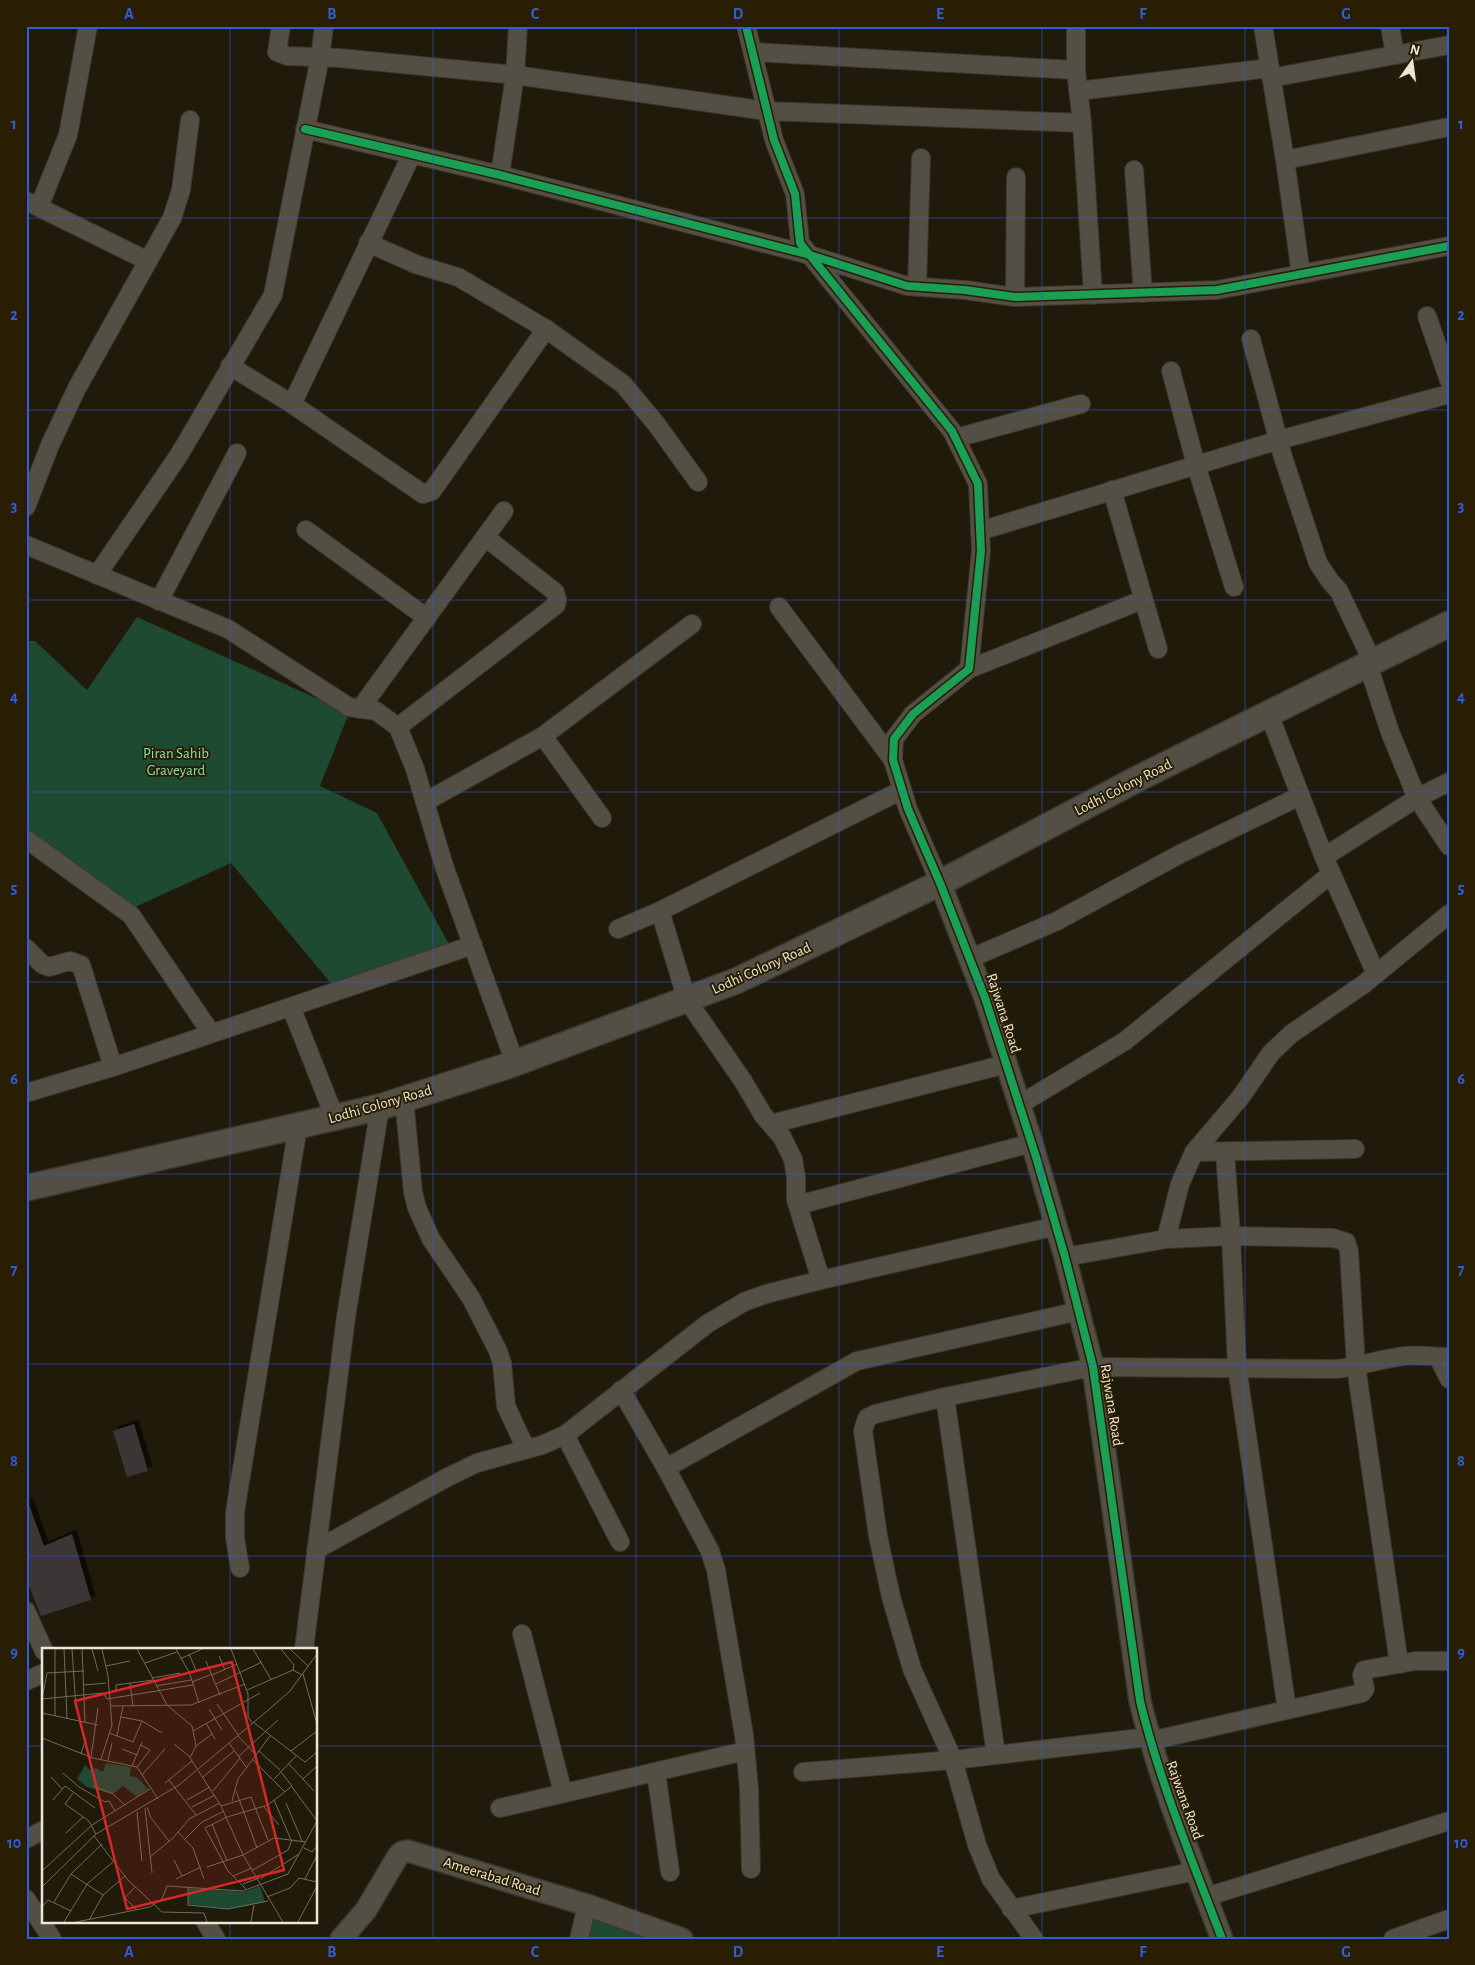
<svg xmlns="http://www.w3.org/2000/svg" width="1475" height="1965" viewBox="0 0 1475 1965" font-family="'Alegreya Sans',sans-serif">
<style>
.green{fill:#1e4a32}
.building{fill:#3a3635;filter:url(#shadow)}
.lines{fill:none;stroke-linecap:round;stroke-linejoin:round}
.minor-casing{stroke:#3b372d;stroke-width:20}
.tertiary-casing{stroke:#3b372d;stroke-width:24}
.secondary-casing{stroke:#3b372d;stroke-width:28}
.minor{stroke:#544f44;stroke-width:18}
.tertiary{stroke:#544f44;stroke-width:21}
.secondary{stroke:#544f44;stroke-width:25}
.cycleway-casing{stroke:#291e02;stroke-width:11}
.cycleway{stroke:#1a9f57;stroke-width:8}
.grid{fill:none;stroke:#325dd8;stroke-width:1;stroke-opacity:0.55}
.labels{text-anchor:middle;stroke-width:4;stroke-linejoin:round;paint-order:stroke}
.park-label{font-size:15px;fill:#85deae;stroke:#291e02}
.street-label{font-size:15px;fill:#ede6d5;stroke:#291e02}
.inset-road{fill:none;stroke:#726c5c;stroke-width:1}
.view{fill:#d62828;fill-opacity:0.15;stroke:#d62828;stroke-width:2.5}
.inset-edge{fill:none;stroke:#ede6d5;stroke-width:2.5}
.neatline{fill:none;stroke:#325dd8;stroke-width:2}
.grid-label{font-size:16px;text-anchor:middle;font-weight:bold;fill:#325dd8}
</style>
<defs>
<filter id="shadow"><feDropShadow dx="4.5" dy="-4.5" stdDeviation="0" flood-color="#0009"/></filter>
</defs>
<rect width="100%" height="100%" fill="#201a0b"/>
<g class="green">
<path d="M137,617l212,96 -29,73 57,27 74,135 -117,39 -103,-124 -100,46 -105,-67v-201h9l52,49z"/>
<path d="M590,1911l80,28h-87z"/>
</g>
<g class="building">
<path d="M134,1424l14,47 -21,6 -14,-46z"/>
<path d="M26,1502h2l16,44 28,-12 19,66 -50,16 -15,-38z"/>
</g>
<g class="lines">
<defs>
<g id="minor">
<path d="M281,26l-4,26 10,4 52,2 176,17 252,36 315,12"/>
<path d="M746,26l28,114 21,54 5,49 152,188 26,53 3,67 -12,118 -56,45 -19,25 -1,21 15,49 32,74"/>
<path d="M1076,26v44l6,53 11,172"/>
<path d="M1263,26l22,134 16,114"/>
<path d="M1390,26l5,29"/>
<path d="M753,52l323,18"/>
<path d="M1271,78l178,-33"/>
<path d="M1078,91l192,-23"/>
<path d="M305,129l195,46 310,80 97,31 58,4 50,7 202,-7 232,-44"/>
<path d="M1285,160l164,-33"/>
<path d="M1134,170l9,123"/>
<path d="M500,175l15,-100 3,-49"/>
<path d="M26,201l122,60"/>
<path d="M39,207l29,-72 20,-109"/>
<path d="M368,243l50,22 40,12 88,52 77,55 34,41 41,57"/>
<path d="M917,287l4,-129"/>
<path d="M1015,297l1,-120"/>
<path d="M1427,316l22,64"/>
<path d="M1251,339l32,118 35,106 12,18 9,10 34,72"/>
<path d="M230,366l62,38 131,90 9,-3 114,-162"/>
<path d="M1171,371l25,94 38,122"/>
<path d="M292,404l120,-250"/>
<path d="M956,438l125,-34"/>
<path d="M1112,490l46,159"/>
<path d="M26,507l24,-62 27,-57 95,-170 9,-28 9,-70"/>
<path d="M306,530l121,88"/>
<path d="M980,531l299,-91 170,-46"/>
<path d="M26,545l202,84 121,78 27,4 22,16 17,42 29,97 71,197"/>
<path d="M97,575l82,-120 94,-160 47,-238 4,-31"/>
<path d="M159,601l78,-148"/>
<path d="M779,607l114,153"/>
<path d="M1368,665l22,67 27,66 32,48"/>
<path d="M969,669l173,-69"/>
<path d="M360,709l144,-198"/>
<path d="M1269,714l55,143 52,117"/>
<path d="M398,727l158,-122 1,-6 -2,-7 -70,-55"/>
<path d="M543,736l59,82"/>
<path d="M425,802l118,-66 149,-112"/>
<path d="M26,839l105,76 80,118"/>
<path d="M1324,857l93,-59 32,-16"/>
<path d="M660,911l27,89 56,81 20,34 19,22 11,22 3,18v23l25,80"/>
<path d="M618,929l42,-18 242,-121"/>
<path d="M26,948l16,16 7,3 21,-6 11,4 32,102"/>
<path d="M971,958l86,-37 123,-67 120,-58"/>
<path d="M291,1007l44,111"/>
<path d="M26,1093l87,-26 360,-122"/>
<path d="M404,1099l9,93 4,16 14,31 40,59 27,53 4,12 4,43 20,43"/>
<path d="M1019,1105l106,-64 206,-167"/>
<path d="M771,1124l235,-60"/>
<path d="M1194,1152l161,-3"/>
<path d="M1225,1152l6,84 6,131 50,343"/>
<path d="M798,1205l234,-62"/>
<path d="M1166,1239l14,-55 14,-32 46,-54 31,-45 20,-19 73,-50 85,-70"/>
<path d="M1065,1257l101,-18 65,-3 102,2 13,4 3,9 7,115 43,298"/>
<path d="M1438,1357l11,22"/>
<path d="M621,1390l45,78 44,83 6,19 28,165 5,54 2,80"/>
<path d="M945,1397l51,358"/>
<path d="M565,1435l55,107"/>
<path d="M666,1468l191,-107 222,-50"/>
<path d="M316,1550l130,-72 31,-15 65,-18 23,-10 142,-111 37,-22 22,-8 55,-14 235,-54"/>
<path d="M240,1568l-5,-30v-26l63,-386"/>
<path d="M26,1611l18,40"/>
<path d="M522,1634l41,159"/>
<path d="M304,1649l42,-332 34,-210"/>
<path d="M26,1681l18,-8"/>
<path d="M1150,1741l212,-48 3,-4 -3,-14 2,-5 51,-9h34"/>
<path d="M656,1772l14,100"/>
<path d="M803,1772l150,-12 196,-23"/>
<path d="M500,1808l245,-57"/>
<path d="M26,1839l18,-9"/>
<path d="M1206,1897l243,-76"/>
<path d="M26,1899l26,40"/>
<path d="M1011,1909l185,-38"/>
<path d="M205,1921l11,18"/>
<path d="M579,1939l8,-34"/>
<path d="M1034,1939l-43,-60 -14,-34 -24,-85 -41,-91 -21,-72 -13,-61 -15,-105 4,-13 8,-4 70,-17 148,-30 243,2c21,-2 41,-9 62,-12 16,-4 34,0 51,0"/>
<path d="M1393,1939l56,-20"/>
</g>
<g id="tertiary">
<path d="M940,883l45,115 47,145 33,114 28,110 47,334c20,82 52,159 82,238"/>
<path d="M341,1939l25,-29 32,-54 4,-4 6,-1 179,54 95,34"/>
</g>
<path id="secondary" d="M26,1188l354,-81 130,-42 226,-84 204,-98 201,-106 308,-153"/>
</defs>
<use href="#minor" class="minor-casing"/>
<use href="#tertiary" class="tertiary-casing"/>
<use href="#secondary" class="secondary-casing"/>
<use href="#minor" class="minor"/>
<use href="#tertiary" class="tertiary"/>
<use href="#secondary" class="secondary"/>
<defs>
<g id="cycleway">
<path d="M746,26l28,114 21,54 5,49 152,188 26,53 3,67 -12,118 -56,45 -19,25 -1,21 15,49 32,74 45,115 51,159 29,100 28,110 47,334c20,82 52,159 82,238"/>
<path d="M305,129l195,46 310,80 97,31 58,4 50,7 202,-7 232,-44"/>
</g>
</defs>
<use href="#cycleway" class="cycleway-casing"/>
<use href="#cycleway" class="cycleway"/>
</g>
<path class="grid" d="M230,26v1623M433,26v1913M636,26v1913M839,26v1913M1042,26v1913M1245,26v1913M26,218h1423M26,410h1423M26,600h1423M26,792h1423M26,982h1423M26,1174h1423M26,1364h1423M26,1556h1423M26,1746h18M316,1746h1133M230,1921v18"/>
<g class="labels">
<g class="park-label">
<text x="176" y="758">Piran Sahib<tspan x="176" dy="17">Graveyard</tspan></text>
</g>
<g class="street-label">
<text transform="translate(1123 787) rotate(-27)" y="5">Lodhi Colony Road</text>
<text transform="translate(761 968) rotate(-24)" y="5">Lodhi Colony Road</text>
<text transform="translate(1004 1013) rotate(72)" y="5">Rajwana Road</text>
<text transform="translate(380 1104) rotate(-16)" y="5">Lodhi Colony Road</text>
<text transform="translate(1112 1405) rotate(81)" y="5">Rajwana Road</text>
<text transform="translate(1185 1800) rotate(70)" y="5">Rajwana Road</text>
<text transform="translate(492 1876) rotate(17)" y="5">Ameerabad Road</text>
</g>
</g>
<g transform="translate(42 1648)">
<rect width="275" height="275" fill="#201a0b"/>
<path d="M64,115l25,4 -1,9 7,1 11,12 -11,8 -14,-11 -10,8 -26,-7 -10,-8 8,-14 5,5 6,-2 7,4zM218,238l5,16 -37,7 -40,-5v-16l56,4z" fill="#1e4a32"/>
<path class="inset-road" d="M22,1l3,69M30,1l4,59M40,1l3,73M50,1l6,22M95,1l30,56 25,21 4,20 -6,12 31,48 22,49 40,67M134,1l14,25 9,29M189,1l17,45v23l4,6M211,1l18,30M239,1l13,16 -1,5 9,5M248,1l18,17M147,6l7,16M177,8l6,14M138,11l22,-10M164,13l14,34M103,15l32,-11M64,18l24,-5M261,26l14,50M170,27l25,-11M110,30l28,-5M150,34l20,-8M88,35l3,23M174,36l46,-22M42,37l22,-2M114,38l35,-6M74,42v-5l37,-5M205,42l46,-20M0,51l61,-6 4,6 86,-14M0,51l5,-26 37,-2M175,56l21,31M69,58l80,-1 54,-21M167,61l13,21M0,65l56,12M13,68v-67M79,69l21,4 20,12M211,74l52,40 12,-10M164,75l9,16M151,83l67,-38M67,85l24,9 9,-21M75,88l6,-30M196,88l18,19M0,90l51,20 44,9 21,32M187,95l18,25M132,96l16,13M154,98l16,-12M80,101l15,6M217,103l21,19M249,103l26,-20M39,106l5,-16M49,109l7,-49M196,109l40,-37M59,111l11,-34 -4,-49 -6,-27M66,112l4,-17M211,112l32,32M247,116l25,27M90,118l10,-24M95,119l13,-17 -9,-5M21,125l16,14 26,15 4,-1 6,10M100,127l23,-26M9,129l11,12M161,129l31,-26M232,131l23,-24M261,131l14,-13M127,132l27,35M123,135l27,-22M51,138l20,8 12,11M171,143l27,-33M194,143l21,57M31,145l-8,11 24,17 7,13M11,152l12,-14 30,22M145,152l23,-13M232,152l17,40M190,153l6,-22 32,-43M244,155l16,38M179,158l30,-9 17,43M105,159l4,11 18,23M150,159l23,-12M222,159l15,18M103,160l7,65M95,164l5,49M170,176l15,37M136,184l15,16 11,31M24,185l17,-16M52,188l34,44 34,32 42,1 3,9M143,191l17,-17 22,-11M262,200l8,4 5,-6M201,207l31,-17 32,4M108,209l23,-19 16,-19 31,-16M132,212l8,16M165,219l36,-12M211,222l35,-20 4,-10M0,223l50,-46 58,-36M29,226l32,21M191,228l19,-8M134,231l25,-12M218,231l39,-25M263,231l11,-22M201,236l16,-6M0,239l54,-53 83,-49 87,-73 24,-21 27,-37M93,239l-10,11 12,12M146,239v18l40,4 40,-8M204,241l-18,-18 -23,-43 22,-11 41,-12 24,-19 -11,-14M225,249l23,-9 9,-10 18,4M12,254l17,-28 31,-30M0,259l6,-7 23,11M47,272l14,-25 22,-19M22,274l23,-38 26,-22M34,274l74,-15 12,-8 5,-13 76,5 45,-17 29,-53 -25,-34M209,274l3,-17M256,274l19,-36"/>
<path class="view" d="M190,14l52,208 -157,39 -52,-208z"/>
<rect width="275" height="275" class="inset-edge"/>
</g>
<rect width="1475" height="1965" fill="none" stroke="#291e02" stroke-width="55"/>
<g transform="translate(1412 62) rotate(14)" stroke="#291e02" stroke-width="4" paint-order="stroke">
<path d="M0-4L9 19L0 12L-9 19Z" fill="#ede6d5"/>
<text y="-8" font-size="14" font-weight="bold" text-anchor="middle" fill="#ede6d5">N</text>
</g>
<rect x="28" y="28" width="1420" height="1910" class="neatline"/>
<g class="grid-label">
<text x="129" y="19">A</text>
<text x="332" y="19">B</text>
<text x="535" y="19">C</text>
<text x="738" y="19">D</text>
<text x="940" y="19">E</text>
<text x="1143" y="19">F</text>
<text x="1346" y="19">G</text>
<text x="14" y="129">1</text>
<text x="1461" y="129">1</text>
<text x="14" y="320">2</text>
<text x="1461" y="320">2</text>
<text x="14" y="511">3</text>
<text x="1461" y="511">3</text>
<text x="14" y="702">4</text>
<text x="1461" y="702">4</text>
<text x="14" y="893">5</text>
<text x="1461" y="893">5</text>
<text x="14" y="1084">6</text>
<text x="1461" y="1084">6</text>
<text x="14" y="1275">7</text>
<text x="1461" y="1275">7</text>
<text x="14" y="1466">8</text>
<text x="1461" y="1466">8</text>
<text x="14" y="1657">9</text>
<text x="1461" y="1657">9</text>
<text x="14" y="1848">10</text>
<text x="1461" y="1848">10</text>
<text x="129" y="1957">A</text>
<text x="332" y="1957">B</text>
<text x="535" y="1957">C</text>
<text x="738" y="1957">D</text>
<text x="940" y="1957">E</text>
<text x="1143" y="1957">F</text>
<text x="1346" y="1957">G</text>
</g>
</svg>
